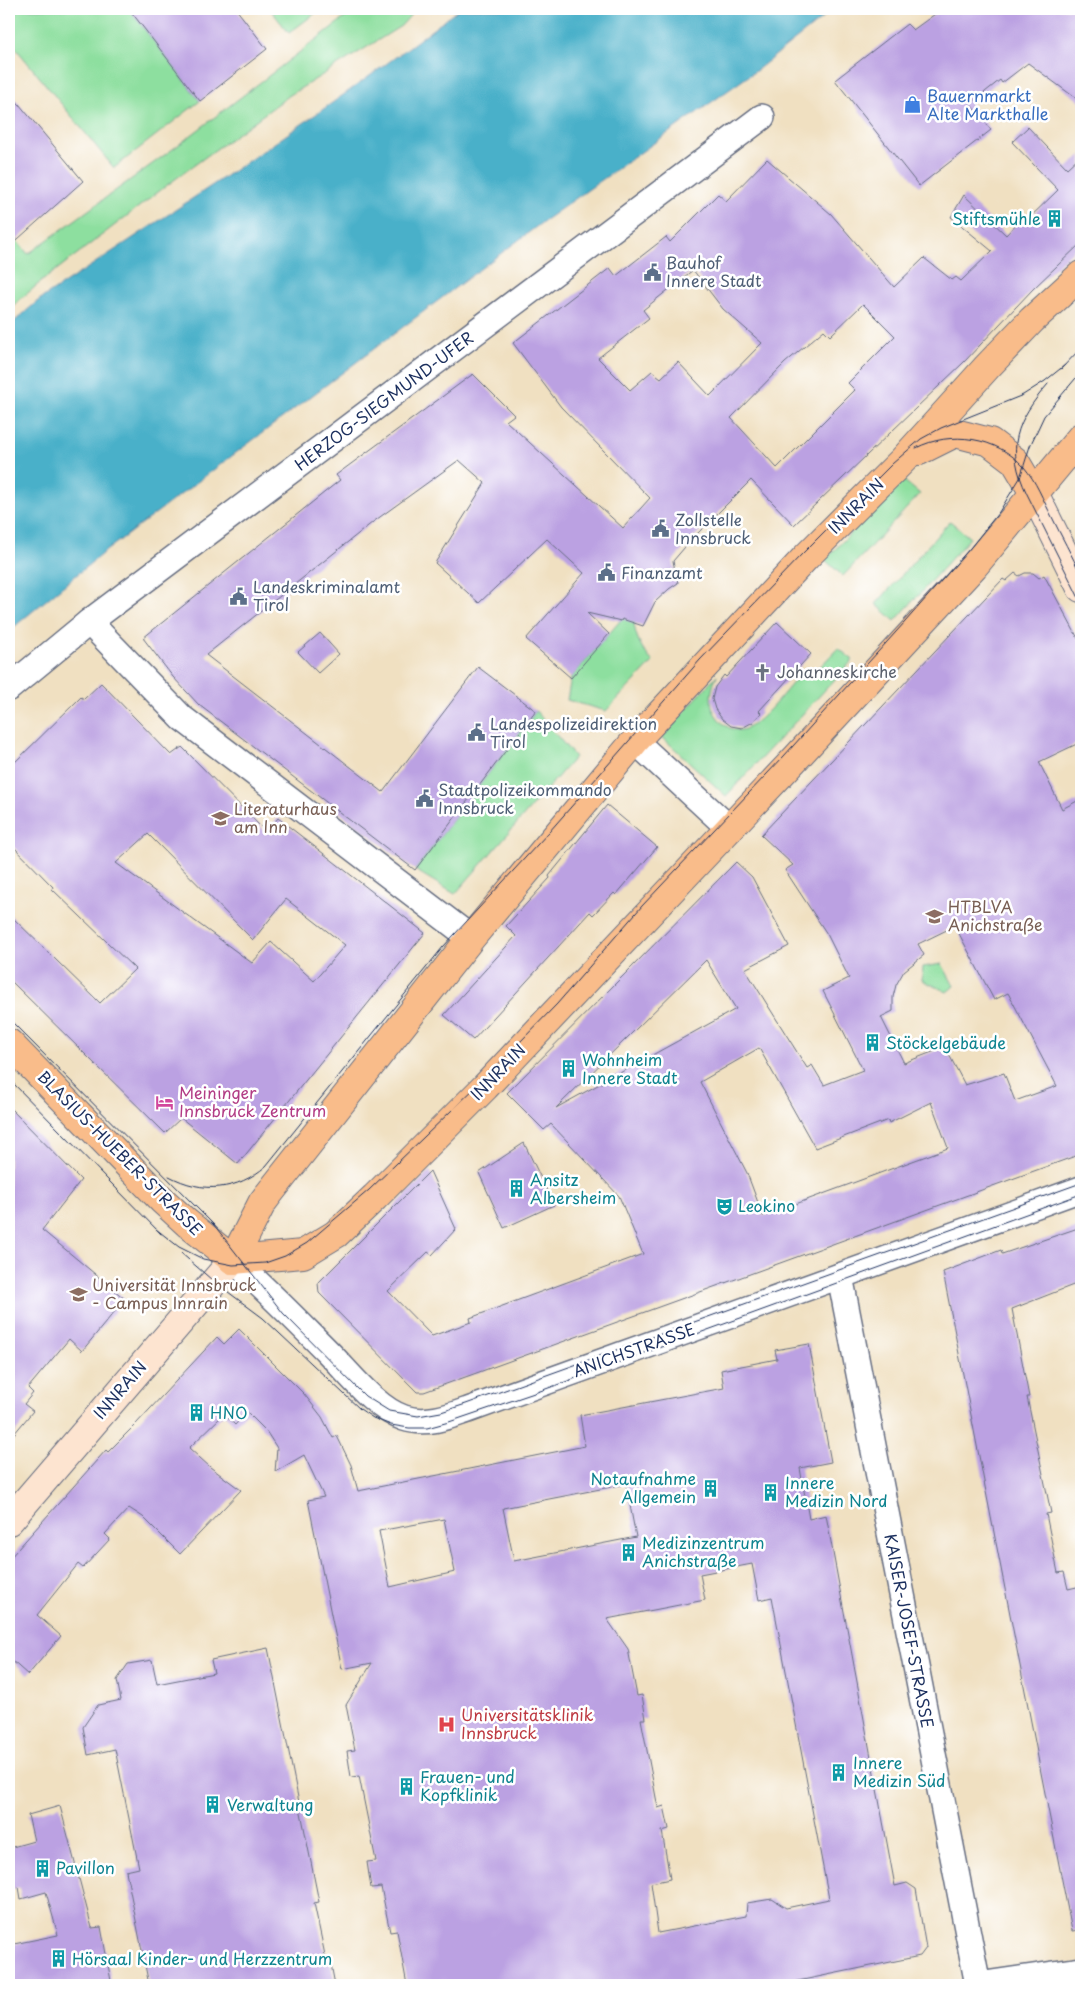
<svg xmlns="http://www.w3.org/2000/svg" width="1090" height="1994" viewBox="0 0 1090 1994" font-family="'Playpen Sans',sans-serif">
<style>
.green{fill:#8ddf9f;stroke:#54877e}
.water{fill:#4ab0c9;stroke:#327094}
.building{fill:#bba1e2;fill-rule:evenodd}
.lines{fill:none;stroke-linecap:round;stroke-linejoin:round}
.street-casing{stroke:#666d81;stroke-width:28}
.secondary-casing{stroke:#666d81;stroke-width:30}
.primary-casing{stroke:#666d81;stroke-width:30}
.street{stroke:#fff;stroke-width:25}
.secondary{stroke:#fde4d0;stroke-width:28}
.primary{stroke:#f9bc8a;stroke-width:28}
.tram{stroke:#1b2f5e;stroke-width:1}
.labels{text-anchor:middle;stroke-width:5;stroke-linejoin:round;paint-order:stroke}
.shop-label{font-size:16px;fill:#366cbe;stroke:#fff;text-anchor:start}
.culture-label{font-size:16px;fill:#0d838f;stroke:#fff;text-anchor:start}
.service-label{font-size:16px;fill:#4e5e75;stroke:#fff;text-anchor:start}
.street-label{font-size:16px;fill:#1b2f5e;stroke:#fff}
.worship-label{font-size:16px;fill:#5b616d;stroke:#fff;text-anchor:start}
.education-label{font-size:16px;fill:#785e54;stroke:#fff;text-anchor:start}
.hotel-label{font-size:16px;fill:#b23c85;stroke:#fff;text-anchor:start}
.health-label{font-size:16px;fill:#be3a42;stroke:#fff;text-anchor:start}
</style>
<rect width="100%" height="100%" fill="#fff"/>
<filter id="ink" filterUnits="userSpaceOnUse"><feTurbulence type="fractalNoise" baseFrequency=".02" numOctaves="2"/><feDisplacementMap in="SourceGraphic" scale="10" xChannelSelector="R" yChannelSelector="G"/><feConvolveMatrix kernelMatrix="1 2 1 2 8 2 1 2 1" color-interpolation-filters="sRGB"/></filter>
<filter id="wash" filterUnits="userSpaceOnUse"><feTurbulence type="fractalNoise" baseFrequency=".0096" numOctaves="4" result="noise"/><feDisplacementMap in="SourceGraphic" scale="20" xChannelSelector="R" yChannelSelector="G"/><feGaussianBlur stdDeviation="1.12" result="paint"/><feColorMatrix in="noise" values="0 0 0 0 0 0 0 0 0 0 0 0 0 0 0 0 0 1.4 0 .05"/><feComposite in="paint" operator="in"/></filter>
<g filter="url(#wash)">
<rect width="100%" height="100%" fill="#f0e0c1"/>
<g class="green">
<path d="M20,9h109l71,92 -86,67 -105,-128v-22z"/>
<path d="M270,9h51l-32,24z"/>
<path d="M356,9h60l-15,17 -111,69 -120,88 -128,98 -33,28v-77l19,22 149,-108z"/>
<path d="M902,479l18,15 -77,82 -18,-16z"/>
<path d="M950,521l20,17 -75,83 -19,-17z"/>
<path d="M631,608l4,4c-4,17 5,36 18,50l-47,49 -39,-11 4,-22z"/>
<path d="M838,648l15,12 -127,136 -64,-59 55,-62c-6,15 -10,29 1,43 5,7 14,13 23,12 18,-2 49,-45 61,-58h13z"/>
<path d="M536,711l39,46 -120,137 -40,-24z"/>
<path d="M942,964l12,22 -7,6 -25,-12 1,-13z"/>
</g>
<path class="water" d="M459,9h375l-77,61 -213,151 -441,332 -94,78v-305l30,-26c142,-94 285,-186 420,-291z"/>
<g id="blocks">
<g class="building">
<path d="M129,9h107l31,40 -67,52z"/>
<path d="M942,9h139v93l-53,-39 -26,20 -2,-3 -30,24 21,26 -72,56 -84,-106 72,-56 6,6z"/>
<path d="M9,92l74,89 -74,66z"/>
<path d="M1028,127l39,41 14,-13v88l-48,46 -69,73 -170,163 -43,-45 -60,60 -18,21 5,22 -9,6 -14,13 -12,24 -21,-7 -1,2 -34,-8 22,21 -38,44 -45,-39 58,-66 -37,-34 -68,64 -44,-40 50,-80 -26,-23 -86,62 -167,133 177,137 95,-125 58,44 -121,159 -216,-165 -26,-28 -30,-39 197,-158 -4,-5 137,-101 41,41 -8,6 117,107 27,-30 -89,-91 -48,-64 97,-75 6,8 50,-39 4,5 48,-48 8,7 41,-42 64,55 63,73 30,-29 28,22 4,-3 5,4 31,-30 -41,-34 13,-22 42,40 14,-15 4,3 34,-33 -46,-48zM693,270l30,39 39,34 -52,53 -32,-34 -17,16 -9,-7 -22,19 -32,-32 51,-40 -6,-8zM863,304l32,32 -47,47 7,7 -78,78 -46,-50 54,-55 39,-33 6,6z"/>
<path d="M1015,573l4,3 6,-3h8l6,5 5,-3 37,69v98l-42,20 23,47 19,-10v355l-657,238h-7l-98,-99 -1,-10 112,-112 26,58 -24,26 -4,-3 -40,39 44,45 39,-14 -1,-4 173,-64 -24,-58 -68,-72 -7,6 -37,-37 229,-231 16,15 37,69 -44,23 62,99 5,-3 12,20 39,-15 -40,-79 26,-13 -22,-44 -42,-64 8,-5 -32,-30 242,-256 3,2zM955,926l39,74 14,-7 49,93 -42,15 -11,-28 -39,12 -20,-38 -41,16 -23,-46 12,-6v-14l3,-12 8,-14 20,-16 -6,-11zM706,960l30,49 -180,99zM759,1048l56,100 73,-28 1,3 42,-21 17,46 -185,68 -16,-43 -47,-91z"/>
<path d="M777,622l34,32 -52,57 2,2 -8,9 -11,6 -11,-2 -9,-7 -7,-10 -3,-10 3,-12 9,-12 2,2z"/>
<path d="M320,633l19,21 -21,19 -20,-21z"/>
<path d="M101,683l70,72 11,-8 84,85 12,-14 147,115 -187,231 -57,-46 -16,15 -156,-154v-65l91,89 35,-34 -83,-80 1,-2 -44,-45v-74l72,-71 3,2zM148,834l105,106 33,-41 59,46 -31,36 -43,-39 -19,21 -136,-100z"/>
<path d="M607,805l50,42 -41,48 -2,-2 -21,22 -3,-3 -117,128 -29,-25 72,-79 -10,-10 44,-48 -1,-2z"/>
<path d="M9,1107l72,73 -39,50 83,69 -43,52 -13,-12 -41,49 5,5 -9,11 9,7 -24,29z"/>
<path d="M524,1143l30,62 -50,23 -25,-55z"/>
<path d="M1081,1227v55l-69,27 17,88h-2l24,116 -5,1 12,59 6,-1 4,17 13,-3v344l-9,1 -129,-659 58,-22 1,4z"/>
<path d="M239,1329l65,65 18,23 11,21 4,-2 14,29 7,26 227,-45 -5,-31 144,-27 -3,-18 56,-11 -2,-9 34,-6 22,118 -31,6 9,51 17,-4 69,371 12,-3 9,6 10,59 -6,8 -127,26 -3,3h-383l-10,-54 -7,1 -9,-45 -10,1 -4,-26 9,-1 -17,-85 -8,1 -4,-26 8,-1 -9,-45 26,-42 -30,6 -34,-169 16,-3 -20,-42 -29,17 2,-24 -11,-17 -19,-19 -12,13 -11,-11 -35,34 21,19 31,23 -61,64 -37,-37 -14,-9 -24,26 5,5 -27,29 -5,-4 -41,51 24,21 -33,39 -19,-17v-99l97,-109 2,2 28,-28 81,-87 7,7zM626,1484l10,53 -122,24 -11,-53zM444,1519l11,53 -65,15 -11,-56zM752,1564l7,36 13,-3 57,302 -43,9 -14,-9 -25,4 -1,13 -88,17 -7,-50 19,-4 -8,-48 7,-2 -5,-23 -6,2 -17,-89h5l-4,-24 -5,1 -9,-47 -21,-30 98,-19 -5,-26z"/>
<path d="M268,1648l51,254 -5,1 12,57 4,-1 5,26h-186l-23,-114 13,-3 -24,-119 -27,6 -5,-28 15,-22 23,-5 -4,-20 11,-16 24,-4 5,24 57,-11 -3,-13z"/>
<path d="M60,1806l32,122 9,-1 10,54 -22,4h-78l-2,-12v-28l49,-10 -12,-43 -25,7 -2,-12 -10,3v-42l25,-7 -6,-26z"/>
</g>
</g>
</g>
<g filter="url(#ink)">
<use href="#blocks" fill-opacity="0" stroke="#666d81" stroke-width="1"/>
<g class="lines">
<defs>
<g id="street">
<path d="M89,622l93,96 289,220"/>
<path d="M9,688l80,-66 673,-505"/>
<path d="M635,741l94,87"/>
<path d="M233,1260c33,29 63,60 94,91 21,21 49,58 77,67 22,7 44,-1 64,-8l613,-221"/>
<path d="M840,1276l138,709"/>
<path d="M978,1985l103,-15"/>
</g>
<g id="secondary">
<path d="M1034,493l47,95"/>
<path d="M9,1521l224,-261"/>
</g>
<g id="primary">
<path d="M919,451l36,-18 35,9 25,19 19,32"/>
<path d="M9,1043l154,158 24,22 46,37"/>
<path d="M233,1260l29,-57 6,-8 203,-257 164,-197 171,-184 97,-97 84,-93 45,-47 49,-45"/>
<path d="M233,1260l70,-6 33,-20 39,-37 110,-110 311,-329 178,-192 107,-129"/>
</g>
</defs>
<use href="#street" class="street-casing"/>
<use href="#secondary" class="secondary-casing"/>
<use href="#primary" class="primary-casing"/>
<use href="#street" class="street"/>
<use href="#secondary" class="secondary"/>
<use href="#primary" class="primary"/>
<g class="tram">
<path d="M1061,369l20,-21"/>
<path d="M1048,384c-32,37 -43,64 -21,110l54,108"/>
<path d="M916,448c35,-18 81,-11 108,19 12,14 19,33 28,50 9,19 20,38 29,58"/>
<path d="M9,1019l205,206 69,88 82,83 24,15 29,5 23,-4 25,-8 615,-221"/>
<path d="M9,1079l152,155"/>
<path d="M169,1176c34,18 68,15 97,-10l177,-219 106,-115 151,-172 102,-106 90,-90 29,-25 20,-11 82,-33 22,-14 20,-16"/>
<path d="M156,1229l23,18 24,12 30,6 32,-2 20,-7 22,-13 62,-53 111,-107 77,-79 85,-98 142,-150 121,-134 66,-75 28,-35 21,-34 10,-32 14,-30 37,-44"/>
<path d="M181,1253l31,27 51,38 97,91 13,9 18,7 18,3h18l22,-6 94,-32 538,-196"/>
</g>
</g>
</g>
<defs>
<symbol id="shop-bare" viewBox="-9 -9 18 18"><path d="M-5-2.5h2.3a2.7 3.5 0 0 1 5.4 0H5L5.5 6h-11ZM-1.5-2.5h3a1.5 2.3 0 0 0-3 0Z" fill="#3f7fe0" stroke="#fff" stroke-width="2.5" paint-order="stroke"/></symbol>
<symbol id="building-bare" viewBox="-9 -9 18 18"><path d="M-4-6H4V6H1V3H-1V6H-4ZM-2.5-4.3h1.7v1.8h-1.7ZM.8-4.3h1.7v1.8H.8ZM-2.5-1h1.7V.8h-1.7ZM.8-1h1.7V.8H.8Z" fill="#0f9aa8" stroke="#fff" stroke-width="2.5" paint-order="stroke"/></symbol>
<symbol id="civic-bare" viewBox="-9 -9 18 18"><path d="M-.6-6.5H3V-4.5H.6V-3L4-1V1h2V6H-6V1h2V-1L-.6-3ZM-1.2 2.5V6h2.4V2.5Z" fill="#5c6f8a" stroke="#fff" stroke-width="2.5" paint-order="stroke"/></symbol>
<symbol id="church-bare" viewBox="-9 -9 18 18"><path d="M-1.2-6h2.4v3.5h3.3v2.4h-3.3V6h-2.4V-.1h-3.3v-2.4h3.3Z" fill="#6b7280" stroke="#fff" stroke-width="2.5" paint-order="stroke"/></symbol>
<symbol id="university-bare" viewBox="-9 -9 18 18"><path d="M0-5L7-2L0 1L-7-2ZM-4 1L0 2.5L4 1V4Q0 6-4 4Z" fill="#8d6e63" stroke="#fff" stroke-width="2.5" paint-order="stroke"/></symbol>
<symbol id="school-bare" viewBox="-9 -9 18 18"><path d="M0-5L7-2L0 1L-7-2ZM-4 1L0 2.5L4 1V4Q0 6-4 4Z" fill="#8d6e63" stroke="#fff" stroke-width="2.5" paint-order="stroke"/></symbol>
<symbol id="hotel-bare" viewBox="-9 -9 18 18"><path d="M-6-4.5h1.5V1H6V5H4.5V3h-9V5H-6ZM-4 0a1.8 1.8 0 1 1 3.6 0ZM.5 0V-2.5h3Q6-2.5 6 0Z" fill="#d1479c" stroke="#fff" stroke-width="2.5" paint-order="stroke"/></symbol>
<symbol id="theatre-bare" viewBox="-9 -9 18 18"><path d="M-5-5.5Q0-4 5-5.5V0Q5 5 0 6Q-5 5-5 0ZM-3.3-2.5H-1v1.5H-3.3ZM1-2.5H3.3v1.5H1ZM-2.8 1Q0 5.5 2.8 1Z" fill="#0f9aa8" stroke="#fff" stroke-width="2.5" paint-order="stroke"/></symbol>
<symbol id="hospital-bare" viewBox="-9 -9 18 18"><path d="M-5-5h3v3.5h4V-5h3V5h-3V1.5h-4V5h-3Z" fill="#e0444e" stroke="#fff" stroke-width="2.5" paint-order="stroke"/></symbol>
</defs>
<g fill-rule="evenodd">
<use href="#shop-bare" x="900" y="92" width="25" height="25"/>
<use href="#building-bare" x="1042" y="206" width="25" height="25"/>
<use href="#civic-bare" x="640" y="260" width="25" height="25"/>
<use href="#civic-bare" x="648" y="516" width="25" height="25"/>
<use href="#civic-bare" x="594" y="560" width="25" height="25"/>
<use href="#civic-bare" x="226" y="584" width="25" height="25"/>
<use href="#church-bare" x="750" y="660" width="25" height="25"/>
<use href="#civic-bare" x="464" y="720" width="25" height="25"/>
<use href="#civic-bare" x="412" y="786" width="25" height="25"/>
<use href="#university-bare" x="208" y="806" width="25" height="25"/>
<use href="#school-bare" x="922" y="904" width="25" height="25"/>
<use href="#building-bare" x="860" y="1030" width="25" height="25"/>
<use href="#building-bare" x="556" y="1056" width="25" height="25"/>
<use href="#hotel-bare" x="152" y="1090" width="25" height="25"/>
<use href="#building-bare" x="504" y="1176" width="25" height="25"/>
<use href="#theatre-bare" x="712" y="1194" width="25" height="25"/>
<use href="#university-bare" x="66" y="1282" width="25" height="25"/>
<use href="#building-bare" x="184" y="1400" width="25" height="25"/>
<use href="#building-bare" x="698" y="1476" width="25" height="25"/>
<use href="#building-bare" x="758" y="1480" width="25" height="25"/>
<use href="#building-bare" x="616" y="1540" width="25" height="25"/>
<use href="#hospital-bare" x="434" y="1712" width="25" height="25"/>
<use href="#building-bare" x="826" y="1760" width="25" height="25"/>
<use href="#building-bare" x="394" y="1774" width="25" height="25"/>
<use href="#building-bare" x="200" y="1792" width="25" height="25"/>
<use href="#building-bare" x="30" y="1856" width="25" height="25"/>
<use href="#building-bare" x="46" y="1946" width="25" height="25"/>
</g>
<g class="labels">
<g class="shop-label">
<text x="927" y="102">Bauernmarkt<tspan x="927" dy="18">Alte Markthalle</tspan></text>
</g>
<g class="culture-label">
<text x="1041" y="225" text-anchor="end">Stiftsmühle</text>
<text x="886" y="1049">Stöckelgebäude</text>
<text x="582" y="1066">Wohnheim<tspan x="582" dy="18">Innere Stadt</tspan></text>
<text x="530" y="1186">Ansitz<tspan x="530" dy="18">Albersheim</tspan></text>
<text x="738" y="1212">Leokino</text>
<text x="210" y="1419">HNO</text>
<text x="696" y="1485" text-anchor="end">Notaufnahme<tspan x="696" dy="18">Allgemein</tspan></text>
<text x="785" y="1489">Innere<tspan x="785" dy="18">Medizin Nord</tspan></text>
<text x="642" y="1549">Medizinzentrum<tspan x="642" dy="18">Anichstraße</tspan></text>
<text x="853" y="1769">Innere<tspan x="853" dy="18">Medizin Süd</tspan></text>
<text x="420" y="1783">Frauen- und<tspan x="420" dy="18">Kopfklinik</tspan></text>
<text x="227" y="1811">Verwaltung</text>
<text x="56" y="1874">Pavillon</text>
<text x="72" y="1965">Hörsaal Kinder- und Herzzentrum</text>
</g>
<g class="service-label">
<text x="666" y="269">Bauhof<tspan x="666" dy="18">Innere Stadt</tspan></text>
<text x="675" y="526">Zollstelle<tspan x="675" dy="18">Innsbruck</tspan></text>
<text x="621" y="579">Finanzamt</text>
<text x="253" y="593">Landeskriminalamt<tspan x="253" dy="18">Tirol</tspan></text>
<text x="490" y="730">Landespolizeidirektion<tspan x="490" dy="18">Tirol</tspan></text>
<text x="438" y="796">Stadtpolizeikommando<tspan x="438" dy="18">Innsbruck</tspan></text>
</g>
<g class="street-label">
<text transform="translate(384 401) rotate(-37)" y="6">HERZOG-SIEGMUND-UFER</text>
<text transform="translate(856 506) rotate(-45)" y="6">INNRAIN</text>
<text transform="translate(498 1072) rotate(-46)" y="6">INNRAIN</text>
<text transform="translate(120 1153) rotate(45)" y="6">BLASIUS-HUEBER-STRASSE</text>
<text transform="translate(634 1350) rotate(-20)" y="6">ANICHSTRASSE</text>
<text transform="translate(120 1390) rotate(-49)" y="6">INNRAIN</text>
<text transform="translate(909 1631) rotate(79)" y="6">KAISER-JOSEF-STRASSE</text>
</g>
<g class="worship-label">
<text x="777" y="678">Johanneskirche</text>
</g>
<g class="education-label">
<text x="234" y="815">Literaturhaus<tspan x="234" dy="18">am Inn</tspan></text>
<text x="948" y="913">HTBLVA<tspan x="948" dy="18">Anichstraße</tspan></text>
<text x="92" y="1291">Universität Innsbruck<tspan x="92" dy="18">- Campus Innrain</tspan></text>
</g>
<g class="hotel-label">
<text x="179" y="1099">Meininger<tspan x="179" dy="18">Innsbruck Zentrum</tspan></text>
</g>
<g class="health-label">
<text x="461" y="1721">Universitätsklinik<tspan x="461" dy="18">Innsbruck</tspan></text>
</g>
</g>
<rect width="1090" height="1994" fill="none" stroke="#fff" stroke-width="30"/>
</svg>
